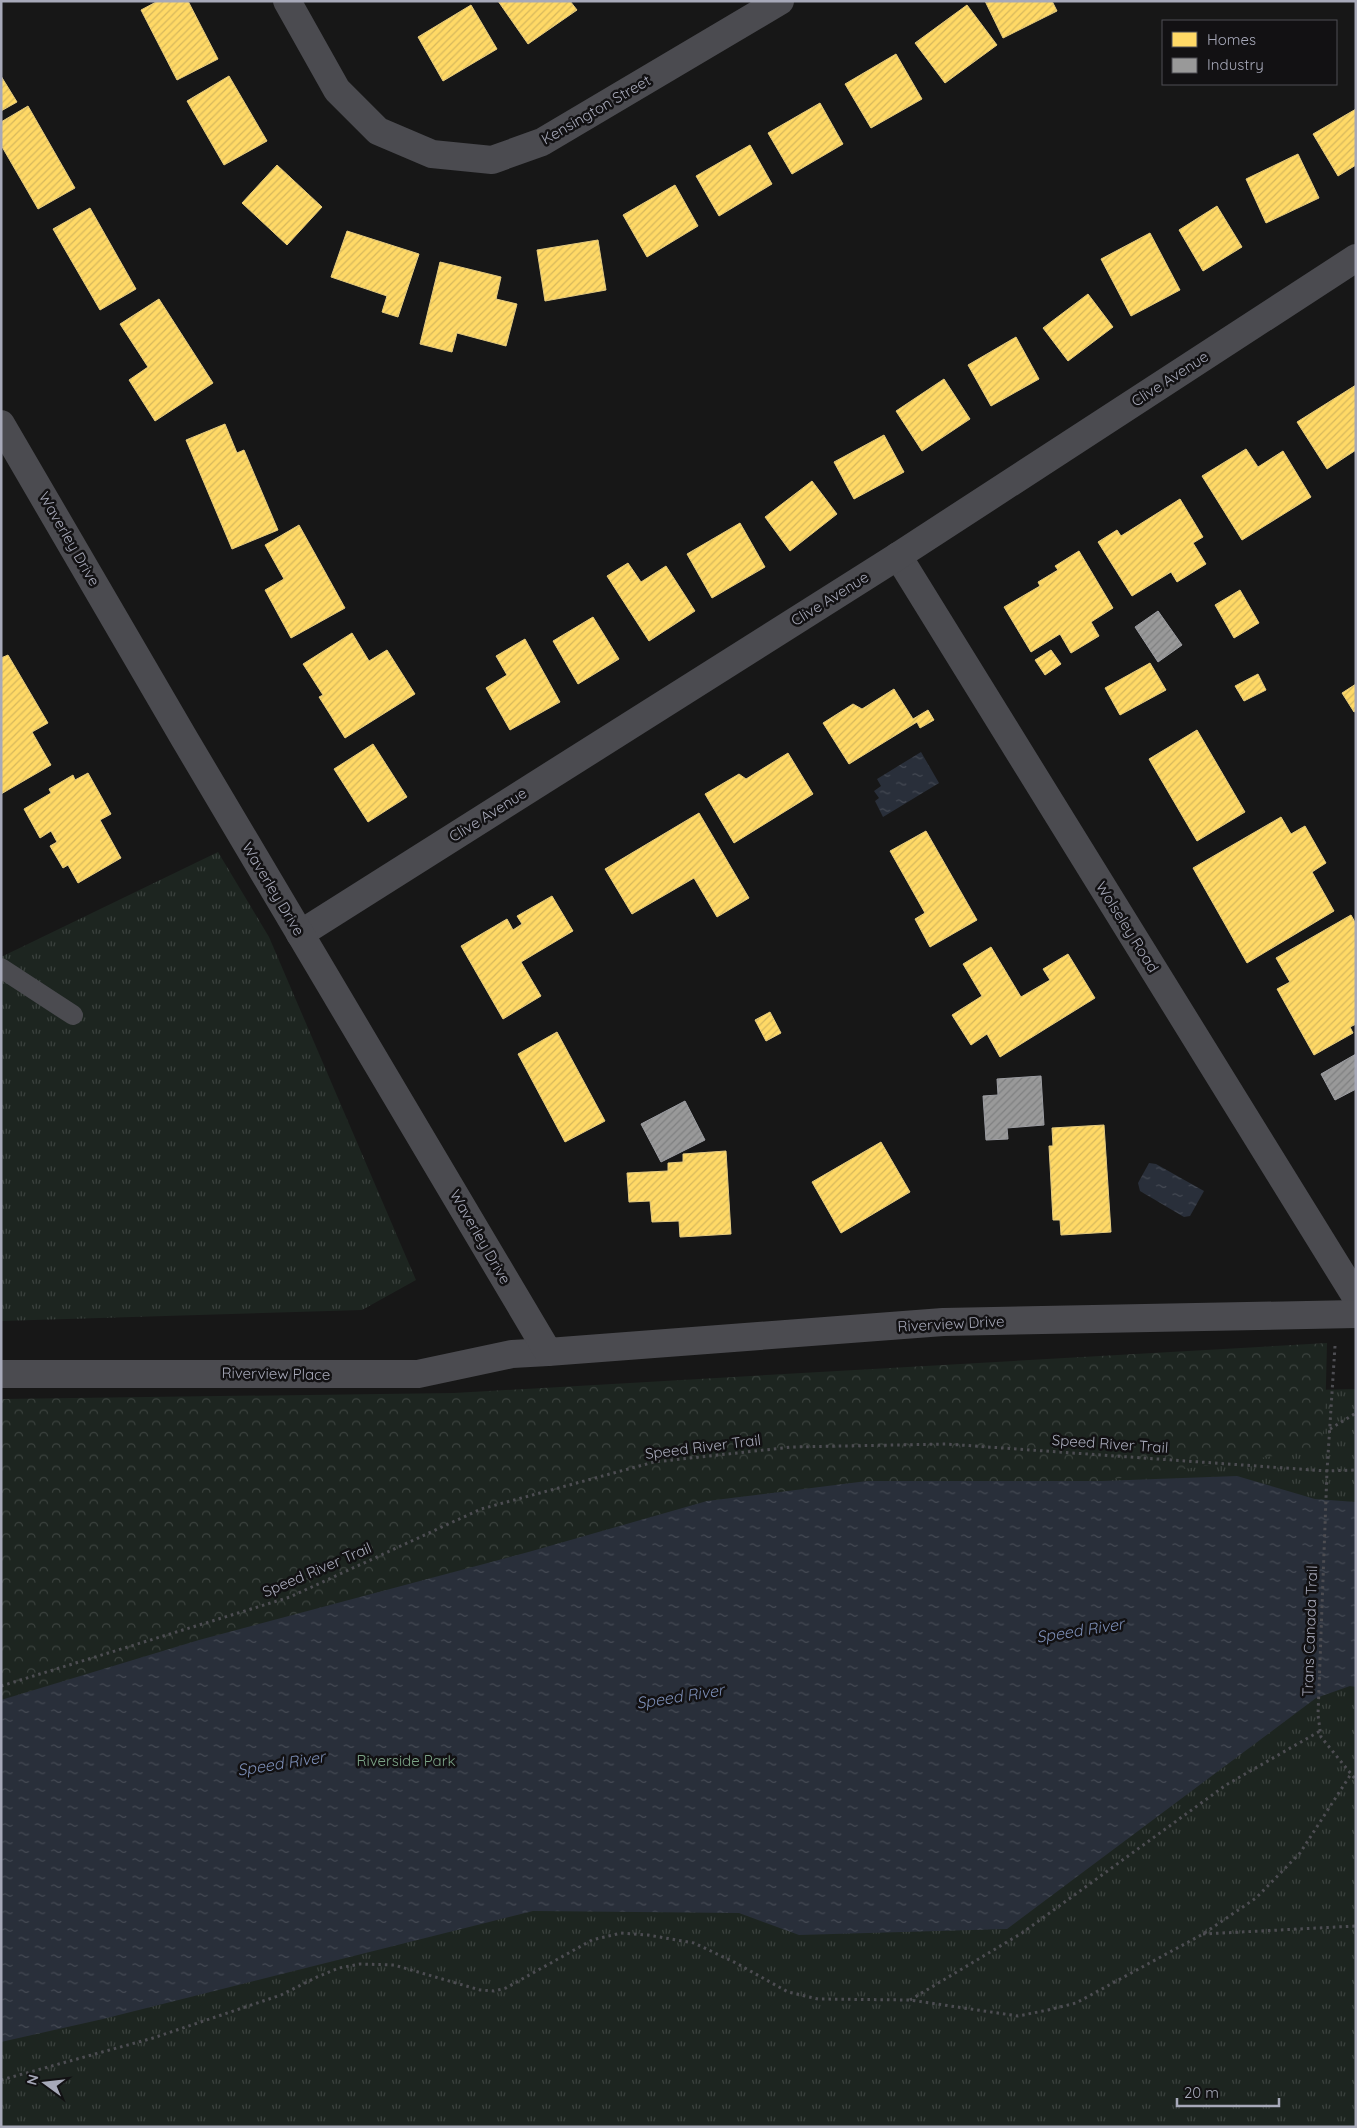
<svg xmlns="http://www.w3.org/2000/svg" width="1357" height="2128" viewBox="0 0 1357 2128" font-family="Quicksand,sans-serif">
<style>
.grass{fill:url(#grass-tufts)}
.forest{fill:url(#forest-crowns)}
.water{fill:url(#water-ripples)}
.homes{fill:url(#homes-hatch);stroke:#e5cb7f}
.industry{fill:url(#industry-hatch);stroke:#9d9ea3}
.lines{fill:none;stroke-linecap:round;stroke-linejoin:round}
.path{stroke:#4d4d52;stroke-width:3;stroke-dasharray:2.5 4;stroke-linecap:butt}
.service{stroke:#4b4b50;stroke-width:20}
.minor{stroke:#4b4b50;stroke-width:28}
.tertiary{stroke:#4b4b50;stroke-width:28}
.labels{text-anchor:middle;stroke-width:5;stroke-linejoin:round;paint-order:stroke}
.street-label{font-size:15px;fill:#a7a9b9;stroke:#121113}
.park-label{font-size:15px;fill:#7da588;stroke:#121113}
.water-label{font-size:16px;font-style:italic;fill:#7c8eb6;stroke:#121113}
</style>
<defs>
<pattern id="grass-tufts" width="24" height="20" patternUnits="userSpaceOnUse" patternTransform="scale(1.25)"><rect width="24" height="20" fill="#1d2520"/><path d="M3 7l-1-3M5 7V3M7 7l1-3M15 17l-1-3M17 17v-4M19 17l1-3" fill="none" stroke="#3b423e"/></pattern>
<pattern id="forest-crowns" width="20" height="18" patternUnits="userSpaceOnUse" patternTransform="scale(1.25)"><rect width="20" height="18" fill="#1d2520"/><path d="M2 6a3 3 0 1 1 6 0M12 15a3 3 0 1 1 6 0" fill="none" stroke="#3b423e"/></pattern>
<pattern id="water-ripples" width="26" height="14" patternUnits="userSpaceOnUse" patternTransform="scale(1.25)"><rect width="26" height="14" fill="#292f3a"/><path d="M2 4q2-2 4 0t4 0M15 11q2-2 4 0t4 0" fill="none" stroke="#454a54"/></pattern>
<pattern id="homes-hatch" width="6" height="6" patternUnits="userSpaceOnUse" patternTransform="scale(1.25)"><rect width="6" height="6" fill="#ffd966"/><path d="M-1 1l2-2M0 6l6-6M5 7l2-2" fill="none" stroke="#d6b85d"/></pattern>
<pattern id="industry-hatch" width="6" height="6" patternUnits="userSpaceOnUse" patternTransform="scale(1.25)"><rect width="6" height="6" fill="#999"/><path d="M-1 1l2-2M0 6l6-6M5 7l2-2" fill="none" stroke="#7f8081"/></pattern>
</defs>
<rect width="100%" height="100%" fill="#171717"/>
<g class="grass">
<path d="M218,852l51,85 147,343 -54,30 -361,11v-364z"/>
<path d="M1356,1389v738h-1355v-721l527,3z"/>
</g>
<path class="forest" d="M1327,1343l-2,80 -3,14 -7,13 -214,31h-234l-160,20 -175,50 -333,89 -198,60v-301l453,-6z"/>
<g class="water">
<path d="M921,752l18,31 -56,34 -8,-16 4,-3 -5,-7 7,-5 -4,-7z"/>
<path d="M1149,1163l7,1 48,27 -14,25 -6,1 -44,-26 -2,-8z"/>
<path d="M1237,1476l78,23 41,3v185l-6,-1 -34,12 -309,231 -208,6 -60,-22 -206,-2 -430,108 -102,23v-342l198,-60 333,-89 175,-50 160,-20h234z"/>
</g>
<g class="homes">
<path d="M158,1h30l30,58 -41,21 -36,-70z"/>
<path d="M498,1h72l7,9 -49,34z"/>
<path d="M985,1h67l5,10 -54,27z"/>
<path d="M471,5l26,44 -54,32 -25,-44z"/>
<path d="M967,5l30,40 -52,38 -30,-40z"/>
<path d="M896,54l26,45 -51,29 -26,-44z"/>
<path d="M1,76l16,26 -16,9z"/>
<path d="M229,76l38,65 -43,24 -37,-64z"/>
<path d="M820,103l23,41 -51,30 -24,-41z"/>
<path d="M28,106l47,82 -37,21 -37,-64v-23z"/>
<path d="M1356,109v56l-18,11 -25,-42z"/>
<path d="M750,145l22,39 -53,32 -23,-40z"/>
<path d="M1298,154l21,44 -53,25 -20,-44z"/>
<path d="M277,165l45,42 -35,38 -45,-42z"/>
<path d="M675,185l23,41 -51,31 -24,-42z"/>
<path d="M1217,206l25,41 -39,24 -24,-41z"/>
<path d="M90,208l46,81 -36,21 -47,-81z"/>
<path d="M347,231l72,23 -21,63 -16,-5 5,-16 -56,-19z"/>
<path d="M1150,233l30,57 -49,26 -30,-57z"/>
<path d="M598,240l8,50 -61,11 -8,-51z"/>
<path d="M440,262l61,15 -5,22 21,5 -11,42 -49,-13 -5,19 -32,-8z"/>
<path d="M1088,294l25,33 -45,34 -25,-33z"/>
<path d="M159,299l54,84 -58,38 -26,-41 19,-13 -28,-43z"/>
<path d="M1016,337l23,42 -48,27 -23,-41z"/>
<path d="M944,379l26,40 -48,32 -26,-40z"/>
<path d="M1356,385v65l-29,19 -30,-47z"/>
<path d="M225,424l12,29 7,-3 34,80 -46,19 -46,-109z"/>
<path d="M884,435l20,37 -50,27 -20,-37z"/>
<path d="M1246,449l12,18 25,-16 28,46 -69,43 -40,-64z"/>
<path d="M812,481l25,33 -47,37 -25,-34z"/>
<path d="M1180,499l23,38 -10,6 13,21 -29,18 -6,-10 -39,24 -34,-54 19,-12 4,6z"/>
<path d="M740,523l25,44 -53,31 -25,-44z"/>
<path d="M299,525l46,83 -54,30 -26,-48 19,-11 -19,-34z"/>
<path d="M1079,551l34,57 -22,14 8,14 -28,17 -11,-19 -29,18 -27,-45 36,-21 -2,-4 20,-12 -3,-4z"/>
<path d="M628,563l13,19 25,-16 29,45 -46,30 -42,-65z"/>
<path d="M1240,590l19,33 -25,15 -19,-33z"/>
<path d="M593,617l26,42 -41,25 -25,-43z"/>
<path d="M352,633l17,28 18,-11 28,44 -70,44 -26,-41 4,-2 -20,-31z"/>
<path d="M525,639l35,63 -50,28 -24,-42 21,-13 -11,-19z"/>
<path d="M1051,650l10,14 -16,11 -10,-15z"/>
<path d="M8,655l40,68 -16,9 19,33 -50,29v-136z"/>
<path d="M1150,663l16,27 -46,25 -15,-27z"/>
<path d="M1258,674l8,16 -22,11 -9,-15z"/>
<path d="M1356,684v27l-2,1 -12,-19z"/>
<path d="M894,689l19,30 15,-9 6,10 -14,8 -3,-6 -68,42 -26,-41 30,-19 9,5z"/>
<path d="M1197,730l48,82 -48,29 -48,-82z"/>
<path d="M373,744l34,53 -39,25 -34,-53z"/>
<path d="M788,753l25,41 -79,49 -29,-49 34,-20 7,5z"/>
<path d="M88,773l23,41 -11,6 21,38 -43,25 -10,-18 -5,3 -13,-22 7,-4 -6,-11 -11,7 -16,-29 27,-16 -2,-4 24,-14 2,5z"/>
<path d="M699,813l50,85 -32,19 -23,-39 -62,36 -27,-45z"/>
<path d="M1281,817l10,17 14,-8 21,37 -14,9 22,39 -87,52 -54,-95z"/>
<path d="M926,831l51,89 -47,27 -15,-28 10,-6 -35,-62z"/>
<path d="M552,896l21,35 -52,31 20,34 -38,23 -42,-73 46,-27 6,11 9,-6 -5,-8z"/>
<path d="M1351,915l5,9v100l-6,3 3,6 -39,22 -37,-66 13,-7 -14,-24z"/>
<path d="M991,947l30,50 29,-17 -7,-11 25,-15 27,44 -95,59 -13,-23 -16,11 -19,-30 30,-19 -19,-32z"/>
<path d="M770,1012l11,21 -15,8 -11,-21z"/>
<path d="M557,1032l48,89 -40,21 -47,-88z"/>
<path d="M1104,1125l7,107 -50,3 -1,-15h-7l-4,-74h4l-1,-18z"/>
<path d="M881,1142l29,50 -69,41 -29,-51z"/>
<path d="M726,1151l5,83 -51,3 -1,-16 -27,1 -2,-21 -21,1 -2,-29 41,-2v-8l15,-1v-8z"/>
</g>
<g class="industry">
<path d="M1158,611l24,34 -24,17 -23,-35z"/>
<path d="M1356,1054v35l-21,11 -14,-26z"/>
<path d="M1041,1076l3,49 -37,3 1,11 -22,1 -3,-44 15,-1 -1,-16z"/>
<path d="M685,1101l20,39 -44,22 -20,-38z"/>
</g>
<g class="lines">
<g class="path">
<path d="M1335,1346l-8,125 -9,244 3,22 35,43"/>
<path d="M1330,1429l26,-16"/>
<path d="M1,1686l289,-89 191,-88 173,-47 138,-15 154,-3 381,27 29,-1"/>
<path d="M1203,1934l153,-8"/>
<path d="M910,2000l112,-67 204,-148 94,-54"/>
<path d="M1,2080l152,-42 128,-43 36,-18 22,-9 21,-4 34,1 86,25 14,1 12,-3 86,-48 29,-7 27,2 46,8 42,20 52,29 30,7 92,1 108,16 30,-6 28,-7 127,-69 53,-36 44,-45 51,-79"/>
</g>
<path class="service" d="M1,968l72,47"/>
<g class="minor">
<path d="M287,1l50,89 41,41 54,23 60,6 50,-18 238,-141"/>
<path d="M898,556l458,741"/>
<path d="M300,934l598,-378 458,-298"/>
<path d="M1,1374h417l94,-20 36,-2"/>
</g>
<path class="tertiary" d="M1,424l183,314 364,614 395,-30 413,-8"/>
</g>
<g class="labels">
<g class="street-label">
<text transform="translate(596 110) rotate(-30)" y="5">Kensington Street</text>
<text transform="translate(1170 379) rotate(-33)" y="5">Clive Avenue</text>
<text transform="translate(69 539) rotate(60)" y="5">Waverley Drive</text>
<text transform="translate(830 599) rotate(-32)" y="5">Clive Avenue</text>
<text transform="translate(488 815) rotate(-32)" y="5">Clive Avenue</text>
<text transform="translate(273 889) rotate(59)" y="5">Waverley Drive</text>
<text transform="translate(1127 927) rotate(58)" y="5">Wolseley Road</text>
<text transform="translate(480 1237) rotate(60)" y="5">Waverley Drive</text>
<text transform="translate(951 1324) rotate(-3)" y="5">Riverview Drive</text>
<text transform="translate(276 1374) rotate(1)" y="5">Riverview Place</text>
<text transform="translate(1110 1444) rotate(4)" y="5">Speed River Trail</text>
<text transform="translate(703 1447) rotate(-7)" y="5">Speed River Trail</text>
<text transform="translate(317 1570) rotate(-23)" y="5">Speed River Trail</text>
<text transform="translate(1310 1631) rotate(-88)" y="5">Trans Canada Trail</text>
</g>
<g class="park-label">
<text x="406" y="1766">Riverside Park</text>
</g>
<g class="water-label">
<text transform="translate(1080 1630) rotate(-9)" y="6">Speed River</text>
<text transform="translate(680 1696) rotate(-9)" y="6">Speed River</text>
<text transform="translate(281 1763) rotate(-9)" y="6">Speed River</text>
</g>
</g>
<rect width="1357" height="2128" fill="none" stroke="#a7a9b9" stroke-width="5"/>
<rect x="1162" y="20" width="175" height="65" fill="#121113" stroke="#4e4e55"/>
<rect x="1172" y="32" width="25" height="15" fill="#ffd966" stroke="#4e4e55"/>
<text x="1207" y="45" font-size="15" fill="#a7a9b9">Homes</text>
<rect x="1172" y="58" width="25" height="15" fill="#999999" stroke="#4e4e55"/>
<text x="1207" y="70" font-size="15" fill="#a7a9b9">Industry</text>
<g transform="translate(45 2083) rotate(285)" stroke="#121113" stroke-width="4" paint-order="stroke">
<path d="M0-4L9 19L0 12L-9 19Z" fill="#a7a9b9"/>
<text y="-8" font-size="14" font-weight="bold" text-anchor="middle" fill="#a7a9b9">N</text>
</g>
<path d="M1177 2098v8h102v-8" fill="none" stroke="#a7a9b9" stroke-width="2.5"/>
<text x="1184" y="2098" font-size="15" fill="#a7a9b9" stroke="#121113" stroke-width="4" paint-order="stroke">20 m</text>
</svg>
